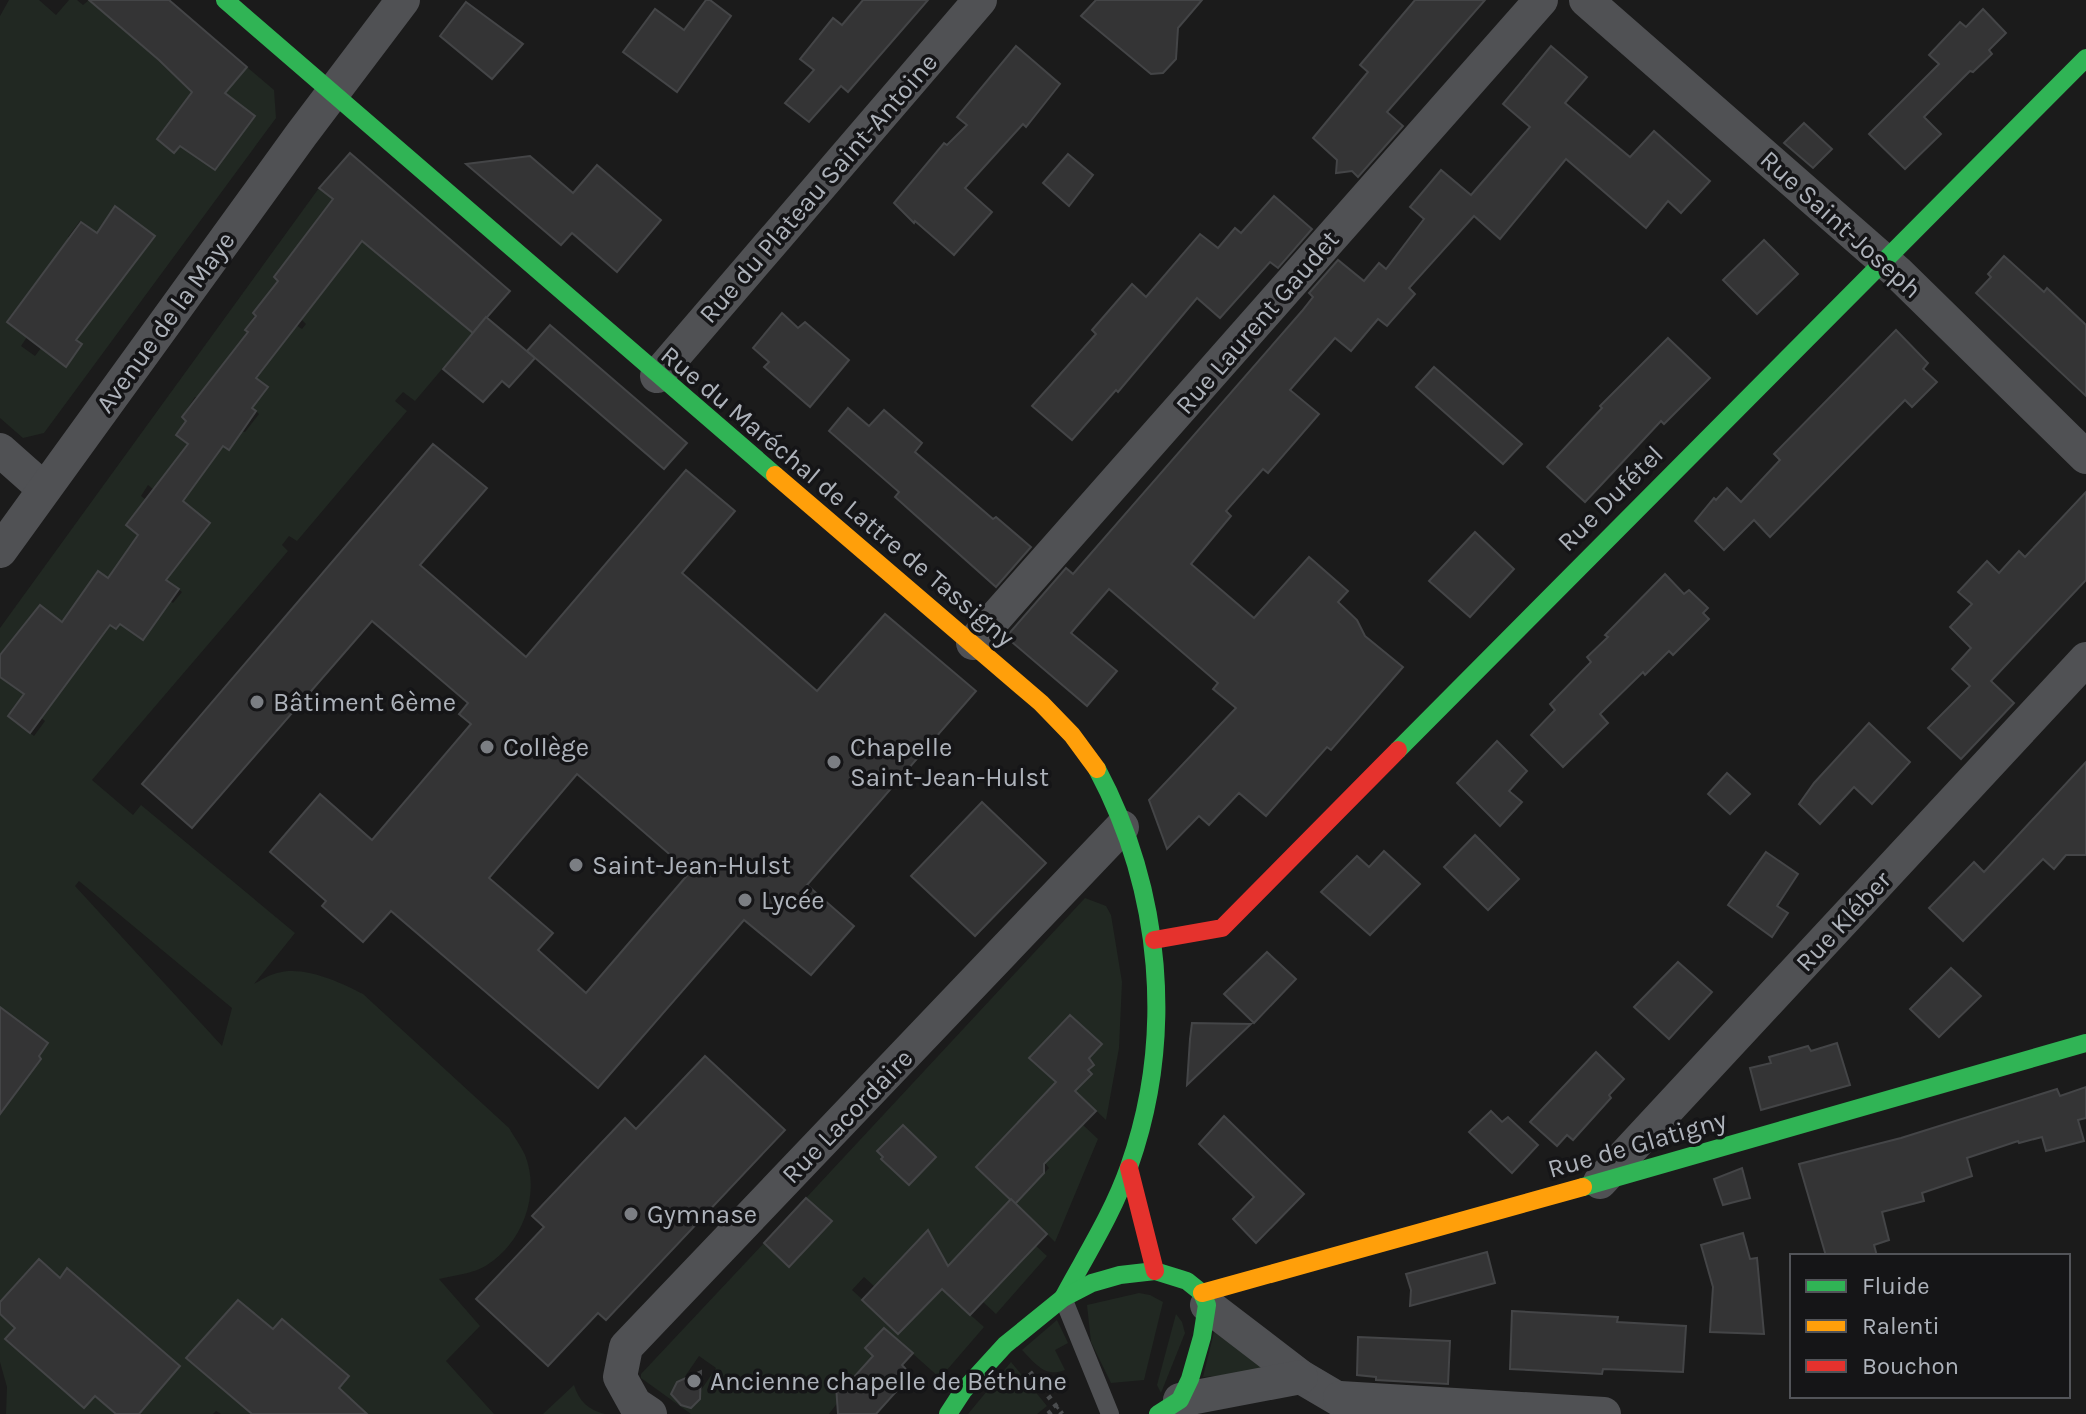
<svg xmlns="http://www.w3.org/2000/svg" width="2086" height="1414" viewBox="0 0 2086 1414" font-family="Karla,sans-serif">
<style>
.green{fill:#212822;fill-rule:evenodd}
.building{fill:#343435;stroke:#444547;stroke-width:2;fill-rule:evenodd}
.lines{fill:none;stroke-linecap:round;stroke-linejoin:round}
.path{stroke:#4b4d4f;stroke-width:5;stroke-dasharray:4 6;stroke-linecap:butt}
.lane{stroke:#505154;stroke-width:18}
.street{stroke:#505154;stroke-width:34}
.fast{stroke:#30b455;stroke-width:18}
.slow{stroke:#ff9f0a;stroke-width:18}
.jam{stroke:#e5322d;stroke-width:18}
.poi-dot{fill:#7b7e83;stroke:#151517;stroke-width:3}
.labels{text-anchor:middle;stroke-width:7;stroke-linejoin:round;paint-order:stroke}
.street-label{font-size:26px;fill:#aeb3bb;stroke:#151517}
.poi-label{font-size:26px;fill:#aeb3bb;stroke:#151517;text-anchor:start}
</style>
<rect width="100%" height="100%" fill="#1b1b1b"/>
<g class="green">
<path d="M9,0h30l17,15 13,-15h8l6,5 6,-5 73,63 35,21 -35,48 53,38 40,-54 -30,-23 22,-26 27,23 2,28 -232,315 -21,5 -23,-20v-402zM116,207l39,30 -31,41 -56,-41 12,-16 17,12zM27,337l49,3 6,5 -16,22 -25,-19 -6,8 -14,-10z"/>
<path d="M319,188l20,15 62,62 -4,6 26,22 63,24 -71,84 -12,-9 -8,9 12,10 -110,130 -8,-5 -7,9 6,6 -196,229 41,35 8,-10 154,128 -41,51c7,-4 15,-9 23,-11 26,-8 63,9 86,21l146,134c5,9 12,18 16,27 16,40 -3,88 -38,110 -14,9 -32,10 -48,14l41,47 -34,35 48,53h-127l-28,-26 9,-12 -65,-57 -10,10 -35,-29 -42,47 25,41 31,26h-31l-5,-3 -3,3h-74l32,-37 -33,-30 -71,-78 -7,9 -21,-18 -39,42v-188l41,-55 -2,-2 9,-14 -48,-36v-330l18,13 49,-8 25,-38 -52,-39 -40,50v-27zM270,292l33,25 -1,3 4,4 -4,5 -6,-4 -21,27 -30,-22zM244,369l24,18 -16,21 7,6 -14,18 -3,-1 -13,19 -6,-4 -11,15 -35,-25 9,-15 -4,-4 13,-20 4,1zM158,483l52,39 -32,42 -52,-39 19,-26 -4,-3 7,-11 5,4zM98,571l10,7 47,-6 27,20 -9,11 -7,-5 -8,20 -15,22 -23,-16 -4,5 -19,-24 -15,-12zM19,701l26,20 -11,15 -26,-20zM79,881l153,127 -10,38 -147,-160z"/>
<path d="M1085,898l21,8 5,9 11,67 -3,66 -13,72 -21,-20 -5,-1 -11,13 29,27 -43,103 -23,-23 -11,13 26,24 -51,58 -28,-26 -12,14 28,25 -44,51 -56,-50 -19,20 8,8 -44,58h-138l-50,-36v-4l123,-131 26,24 42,-45 -26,-24zM1022,1119l34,32 -11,12 4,5 -34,35zM927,1232l-64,68 -11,-10 12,-13 11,10zM699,1356l17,12 -15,22 -3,12 -12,5 -9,-4 -4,-9z"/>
<path d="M1139,1293l11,2 13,7 -19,78 -33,3 -20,-41 -4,-37z"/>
<path d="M1176,1314l6,8 3,11 -24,60 -4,-8z"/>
<path d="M0,1315l15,13 -10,12 79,68 11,-12 21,18h-110l1,-27 -7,-25z"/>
<path d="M1057,1320l11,23 -13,7 10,20c-20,8 -29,-6 -43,-20z"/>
<path d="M1214,1332l57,40 -68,5z"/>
<path d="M1011,1362l36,44 -10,8h-69z"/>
<path d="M574,1385c5,16 14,25 31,29h-62z"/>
</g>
<g class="building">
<path d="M89,0h80l78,67 -22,26 30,23 -40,54 -35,-24 -6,7 -17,-14 35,-47 -33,-32z"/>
<path d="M706,0h4l21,16 -54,76 -54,-40 32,-43 29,21z"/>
<path d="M863,0h65l-80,92 -7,-6 -32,36 -24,-19 29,-33 -14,-11 33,-41 9,7z"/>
<path d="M1096,0h106l-24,28 -2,31 -13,14 -12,1 -70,-58z"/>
<path d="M1415,0h70l-98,112 16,14 -45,51 -6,-6 -16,2 1,-13 -24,-22 55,-66 -8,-7z"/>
<path d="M466,2l57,42 -31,35 -52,-43z"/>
<path d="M1983,9l23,24 -17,17 3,4 -19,18 -3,-1 -46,46 17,17 -36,35 -36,-35 70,-70 -10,-9 31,-33 6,5z"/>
<path d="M1016,46l44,38 -34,43 -3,-3 -58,64 27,24 -38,43 -39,-34 -1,2 -20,-20 50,-60 3,2 20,-20 -10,-8z"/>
<path d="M1551,46l36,31 -22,26 65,54 24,-26 56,50 -29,32 -13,-12 -22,27 -80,-69 -66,80 -26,-23 -65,72 6,6 -28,32 -9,-7 -27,32 -16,-13 -45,52 29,24 -51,59 -5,-4 -37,42 5,5 -40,48 63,54 55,-61 39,34 -10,11 19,18 8,16 38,31 -72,83 -4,-3 -61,69 -27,-23 -30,32 -10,-9 -32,33 -18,-49 87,-92 -23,-19 5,-6 -109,-94 -38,44 46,38 -30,35 -81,-69 60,-69 7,6 229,-263 11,-14 -4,-4 29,-33 26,21 15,-18 7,6 38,-50 -14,-12 31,-37 30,25 59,-68 -27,-23z"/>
<path d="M1804,123l28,26 -19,19 -29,-25z"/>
<path d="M350,153l160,138 -37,42 -111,-92 -106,137 12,9 -16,21 4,3 -27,39 -6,-4 -40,55 27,22 -44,57 13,9 -36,51 -23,-16 -4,5 -6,-4 -80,108 -22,-17 16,-22 -24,-17v-22l40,-50 22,17 36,-51 10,7 30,-43 -12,-10 62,-81 -12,-9 10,-14 -4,-4 66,-85 -3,-2 11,-14 -3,-3 25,-32 -4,-4 59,-78 -14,-11z"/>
<path d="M1068,154l25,21 -24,31 -26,-23z"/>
<path d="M530,156l43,37 24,-28 64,55 -44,52 -45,-39 -11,12 -95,-81z"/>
<path d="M1274,196l38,33 -34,39 -8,-6 -50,56 -23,-20 -79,94 -2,-2 -44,50 -40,-34 64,-72 -4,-4 40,-46 14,13 54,-63 18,14 17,-20 6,5z"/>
<path d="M115,206l40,30 -79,104 6,4 -16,23 -59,-45 74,-100 16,11z"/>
<path d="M1764,240l34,34 -41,40 -34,-34z"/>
<path d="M2004,256l40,36 3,-4 39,37v71l-110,-103 15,-16 -3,-3z"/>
<path d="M782,313l16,15 7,-6 44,38 -39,47 -46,-40 5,-5 -16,-14z"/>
<path d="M486,317l49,41 -26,29 -7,-6 -19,21 -40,-33z"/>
<path d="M550,325l137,118 -23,26 -137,-118z"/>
<path d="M1896,330l32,33 -5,6 14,13 -25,25 -7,-7 -135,137 -16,-17 -30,30 -29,-29 19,-23 2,2 11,-12 14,14 39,-42 -6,-6z"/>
<path d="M1668,338l42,40 -46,46 -3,-3 -76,81 -38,-35 55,-59 -2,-2z"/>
<path d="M1434,367l88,77 -19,20 -87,-77z"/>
<path d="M848,408l21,18 15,-16 38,33 -7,9 78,67 3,-2 35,30 -35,40 -101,-90 4,-5 -70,-61z"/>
<path d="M433,444l54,44 -67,77 106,92 160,-187 49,41 -53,62 135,118 68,-77 91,77 -169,194 47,41 -43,49 -67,-55 -146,168 -207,-177 -28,31 -41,-36 4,-5 -56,-49 50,-58 52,46 99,-116 -12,-10 9,-11 -96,-82 -180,207 -50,-44zM577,774l113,98 -104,121 -48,-43 15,-17 -64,-55z"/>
<path d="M2086,492v88l-95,101 23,22 -53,56 -33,-31 42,-42 -18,-17 19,-21 -21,-21 22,-23 -14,-12 29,-31 12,12 20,-22 6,6z"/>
<path d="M1475,532l39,37 -44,48 -41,-36z"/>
<path d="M1665,574l19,20 5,-4 19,18 -5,5 6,6 -36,36 -4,-4 -24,24 -2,-3 -43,42 8,9 -45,44 -32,-32 24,-25 -5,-6 41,-42 -4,-5 21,-20 -3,-2z"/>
<path d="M1869,723l41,39 -38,42 -18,-17 -34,37 -21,-20 15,-21z"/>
<path d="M1497,741l30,30 -18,20 13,11 -22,24 -43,-43z"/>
<path d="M2086,762v93h-20l-12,14 -11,-10 -80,82 -34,-33 45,-46 10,10z"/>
<path d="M1727,773l23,21 -20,20 -22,-20z"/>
<path d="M982,802l64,61 -71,73 -64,-60z"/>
<path d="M1475,835l44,44 -31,31 -44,-43z"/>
<path d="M1384,851l36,33 -50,51 -49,-43 36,-36 12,11z"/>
<path d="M1766,852l32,22 -21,32 11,7 -16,24 -44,-32z"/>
<path d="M1267,952l29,27 -42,44 -30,-29z"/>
<path d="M1678,962l34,30 -43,47 -35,-32z"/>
<path d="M1951,968l30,28 -42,41 -29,-28z"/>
<path d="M0,1007l48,36 -9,13 2,3 -41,55z"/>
<path d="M1070,1015l32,29 -13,14 5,7 -6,5 4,4 -17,17 21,20 -52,53v9l-29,31 -39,-37 80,-85 -27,-24z"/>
<path d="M1192,1023l59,1 -64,61 3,-46z"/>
<path d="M1837,1043l13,42 -89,25 -11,-42 21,-5 -2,-6 39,-11 3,5z"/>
<path d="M1596,1052l28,27 -15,16 2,3 -38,42 -6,-5 -10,11 -27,-24z"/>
<path d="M705,1056l80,74 -179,190 -8,-7 -50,53 -72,-67 68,-72 -12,-11 93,-98 11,11z"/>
<path d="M2086,1087v31l-8,2 6,21 -38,10 -4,-14 -23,6 -1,-2 -51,17 5,18 -50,17 2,8 -42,11 7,28 -15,5 3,11h-51l-27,-92 102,-26 156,-49 3,7z"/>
<path d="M1491,1111l11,11 6,-5 30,28 -26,28 -43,-41z"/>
<path d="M1224,1116l80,78 -48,49 -23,-24 21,-22 -55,-53z"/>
<path d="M903,1125l33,32 -27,28 -28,-26 2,-2 -6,-6z"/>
<path d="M1742,1168l8,30 -27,7 -9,-26z"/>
<path d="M806,1198l26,23 -43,46 -25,-24z"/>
<path d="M1011,1199l36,35 -77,81 -28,-26 -44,45 -36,-34 66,-70 20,36z"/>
<path d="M1743,1233l7,26 7,-1 7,76 -54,-2 3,-45 -12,-42z"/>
<path d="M1487,1252l8,31 -85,23 1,-16 -5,-16z"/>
<path d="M39,1259l21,19 7,-10 113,98 -41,48h-23l-21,-18 -11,12 -79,-69 10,-11 -15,-14v-12z"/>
<path d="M238,1300l35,29 9,-10 67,57 -10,12 28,26h-115l-66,-56z"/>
<path d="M1512,1311l106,6 -1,5 69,4 -3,46 -80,-3 -1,5 -92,-5z"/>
<path d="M884,1328l29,25 -11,12 9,10 -35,39h-38l-2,-29 10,1 27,-30 -8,-8z"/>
<path d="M1358,1337l92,4 -2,43 -72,-4v-3l-19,-2z"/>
<path d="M701,1371l-1,28 -9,9 -10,-3 -10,-11 6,-12z"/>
</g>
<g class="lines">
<g class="path">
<path d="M1030,1372l32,42"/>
<path d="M1048,1414l10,-8"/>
</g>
<path class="lane" d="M1063,1298l47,116"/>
<g class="street">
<path d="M1586,0l311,272 189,185"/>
<path d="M657,376l323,-376"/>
<path d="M0,450l44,39"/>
<path d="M0,551l301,-416 102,-135"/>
<path d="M973,643l568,-643"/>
<path d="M1600,1182l486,-523"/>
<path d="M1207,1305l94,72 56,33"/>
<path d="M1340,1398l264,16"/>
<path d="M1180,1400l121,-23"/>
<path d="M650,1414l-15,-10 -15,-27 6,-30 496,-520"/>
</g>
<g class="fast">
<path d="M225,0l550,475"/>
<path d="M1398,750l688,-692"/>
<path d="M1583,1187l503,-144"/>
<path d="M1063,1298c23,-43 50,-85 66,-131 46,-130 33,-276 -32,-398"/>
<path d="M948,1414l15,-23 42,-46 58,-47 29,-15 28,-8 35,-4 32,10 15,12 5,12 -5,32 -12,42 -10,21 -22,14"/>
</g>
<g class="slow">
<path d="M775,475l266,228 31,32 25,34"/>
<path d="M1202,1293l381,-106"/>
</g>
<g class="jam">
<path d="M1154,940l68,-12 176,-178"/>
<path d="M1129,1168l26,103"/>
</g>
</g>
<g class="poi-dot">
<circle cx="257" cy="702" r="8"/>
<circle cx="487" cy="747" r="8"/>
<circle cx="834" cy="762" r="8"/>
<circle cx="576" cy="865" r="8"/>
<circle cx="745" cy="900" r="8"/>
<circle cx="631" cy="1214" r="8"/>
<circle cx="694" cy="1381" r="8"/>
</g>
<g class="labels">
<g class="street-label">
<text transform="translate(818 188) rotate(-49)" y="9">Rue du Plateau Saint-Antoine</text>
<text transform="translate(1841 224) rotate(42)" y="9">Rue Saint-Joseph</text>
<text transform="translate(165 322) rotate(-54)" y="9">Avenue de la Maye</text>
<text transform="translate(1257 322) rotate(-49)" y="9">Rue Laurent Gaudet</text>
<text transform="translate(838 496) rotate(40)" y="9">Rue du Maréchal de Lattre de Tassigny</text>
<text transform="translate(1610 498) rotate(-45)" y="9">Rue Dufétel</text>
<text transform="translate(1843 921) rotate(-47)" y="9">Rue Kléber</text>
<text transform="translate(847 1116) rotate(-46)" y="9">Rue Lacordaire</text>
<text transform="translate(1637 1144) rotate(-16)" y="9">Rue de Glatigny</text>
</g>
<g class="poi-label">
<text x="273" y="711">Bâtiment 6ème</text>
<text x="503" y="756">Collège</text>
<text x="850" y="756">Chapelle<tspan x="850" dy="30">Saint-Jean-Hulst</tspan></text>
<text x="592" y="874">Saint-Jean-Hulst</text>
<text x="761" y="909">Lycée</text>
<text x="647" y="1223">Gymnase</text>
<text x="710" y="1390">Ancienne chapelle de Béthune</text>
</g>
</g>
<rect x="1790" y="1254" width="280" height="144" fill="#151517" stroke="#525459" stroke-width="2"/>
<rect x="1806" y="1280" width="40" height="12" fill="#30b455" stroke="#525459" stroke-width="2"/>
<text x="1862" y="1294" font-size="24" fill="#aeb3bb">Fluide</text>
<rect x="1806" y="1320" width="40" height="12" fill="#ff9f0a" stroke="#525459" stroke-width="2"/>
<text x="1862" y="1334" font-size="24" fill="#aeb3bb">Ralenti</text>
<rect x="1806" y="1360" width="40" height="12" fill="#e5322d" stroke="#525459" stroke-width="2"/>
<text x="1862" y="1374" font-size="24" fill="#aeb3bb">Bouchon</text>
</svg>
